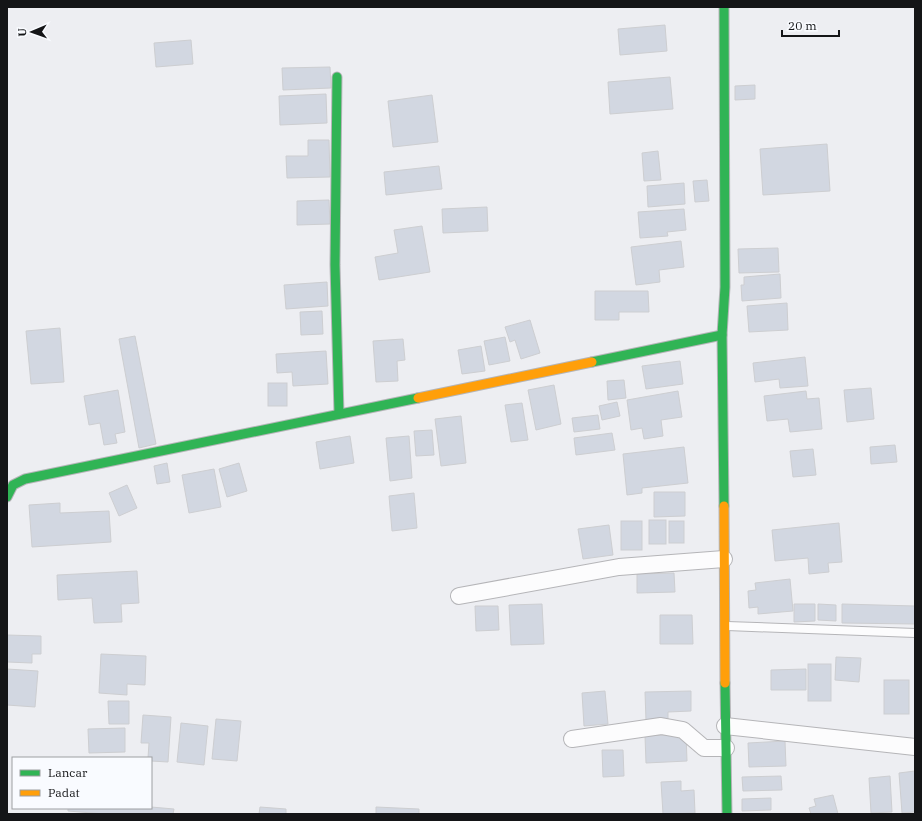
<svg xmlns="http://www.w3.org/2000/svg" width="922" height="821" viewBox="0 0 922 821" font-family="'IBM Plex Serif',serif">
<style>
.building{fill:#d2d7e1;stroke:#cdced1}
.lines{fill:none;stroke-linecap:round;stroke-linejoin:round}
.lane-casing{stroke:#b5b5b8;stroke-width:10}
.street-casing{stroke:#b5b5b8;stroke-width:18}
.fast-casing{stroke:#b5b5b8;stroke-width:11}
.slow-casing{stroke:#b5b5b8;stroke-width:11}
.lane{stroke:#fcfcfd;stroke-width:8}
.street{stroke:#fcfcfd;stroke-width:16}
.fast{stroke:#30b455;stroke-width:9}
.slow{stroke:#ff9f0a;stroke-width:9}
</style>
<rect width="100%" height="100%" fill="#edeef2"/>
<g class="building">
<path d="M665,25l2,26 -47,4 -2,-26z"/>
<path d="M191,40l2,24 -37,3 -2,-24z"/>
<path d="M330,67l1,21 -48,2 -1,-22z"/>
<path d="M670,77l3,32 -63,5 -2,-32z"/>
<path d="M755,85v14l-20,1v-14z"/>
<path d="M326,94l1,29 -47,2 -1,-29z"/>
<path d="M432,95l6,47 -45,5 -5,-46z"/>
<path d="M308,140h21l1,37 -43,1 -1,-22h22z"/>
<path d="M827,144l3,47 -67,4 -3,-46z"/>
<path d="M658,151l3,29 -17,1 -2,-28z"/>
<path d="M439,166l3,23 -56,6 -2,-23z"/>
<path d="M707,180l2,21 -14,1 -2,-21z"/>
<path d="M684,183l1,21 -37,3 -1,-21z"/>
<path d="M329,200l1,24 -33,1v-24z"/>
<path d="M487,207l1,24 -45,2 -1,-24z"/>
<path d="M684,209l2,21 -19,2 1,4 -28,2 -2,-26z"/>
<path d="M422,226l8,46 -51,8 -4,-23 23,-4 -4,-23z"/>
<path d="M681,241l3,26 -25,3 1,12 -24,3 -5,-38z"/>
<path d="M778,248l1,24 -40,1 -1,-24z"/>
<path d="M780,274l1,24 -39,3 -1,-16h3v-8z"/>
<path d="M327,282l1,24 -42,3 -2,-24z"/>
<path d="M595,291h53l1,21h-30v8h-24z"/>
<path d="M787,303l1,27 -39,2 -2,-26z"/>
<path d="M322,311l1,23 -22,1 -1,-23z"/>
<path d="M530,320l10,33 -19,6 -6,-19 -5,2 -5,-15z"/>
<path d="M60,328l4,54 -33,2 -5,-53z"/>
<path d="M135,336l21,108 -17,4 -20,-109z"/>
<path d="M505,337l5,24 -21,4 -5,-24z"/>
<path d="M403,339l2,21 -8,1 1,20 -22,1 -3,-41z"/>
<path d="M481,346l4,25 -23,3 -4,-24z"/>
<path d="M326,351l2,33 -35,2 -1,-14 -15,1 -1,-19z"/>
<path d="M805,357l3,29 -28,2 -1,-9 -24,3 -2,-19z"/>
<path d="M680,361l3,23 -37,5 -4,-23z"/>
<path d="M624,380l2,18 -18,2 -1,-19z"/>
<rect x="268" y="383" width="19" height="23"/>
<path d="M554,385l7,39 -25,6 -8,-40z"/>
<path d="M871,388l3,31 -27,3 -3,-32z"/>
<path d="M118,390l7,42 -10,2 2,9 -13,2 -4,-22 -11,2 -5,-29z"/>
<path d="M678,391l4,26 -21,3 2,16 -19,3 -2,-11 -11,2 -4,-30z"/>
<path d="M806,391l1,8 12,-1 3,31 -32,3 -2,-13 -21,2 -3,-25z"/>
<path d="M617,402l3,14 -18,4 -3,-14z"/>
<path d="M522,403l6,37 -17,2 -6,-37z"/>
<path d="M598,415l2,14 -26,3 -2,-14z"/>
<path d="M461,416l5,47 -25,3 -6,-47z"/>
<path d="M432,430l2,25 -18,1 -2,-25z"/>
<path d="M612,433l3,17 -39,5 -2,-17z"/>
<path d="M350,436l4,27 -34,6 -4,-27z"/>
<path d="M409,436l3,42 -22,3 -4,-43z"/>
<path d="M895,445l2,17 -26,2 -1,-17z"/>
<path d="M684,447l4,36 -46,5v5l-15,2 -4,-41z"/>
<path d="M813,449l3,26 -23,2 -3,-26z"/>
<path d="M167,463l3,19 -13,2 -3,-18z"/>
<path d="M239,463l8,28 -20,6 -8,-28z"/>
<path d="M214,469l7,38 -32,6 -7,-38z"/>
<path d="M127,485l10,23 -18,8 -10,-23z"/>
<path d="M654,492h31v24l-31,1z"/>
<path d="M414,493l3,35 -25,3 -3,-35z"/>
<path d="M60,503v10l49,-2 2,31 -79,5 -3,-42z"/>
<rect x="649" y="520" width="17" height="24"/>
<rect x="621" y="521" width="21" height="29"/>
<rect x="669" y="521" width="15" height="22"/>
<path d="M839,523l3,39 -14,1 1,9 -20,2 -1,-16 -33,3 -3,-31z"/>
<path d="M609,525l4,30 -30,4 -5,-30z"/>
<path d="M137,571l2,32 -18,1 1,18 -28,1 -2,-25 -34,2 -1,-25z"/>
<path d="M674,573l1,19 -38,1v-19z"/>
<path d="M790,579l3,32 -35,3v-7l-9,1 -1,-17 8,-1 -1,-7z"/>
<path d="M542,604l2,40 -33,1 -2,-40z"/>
<path d="M794,604h21v17l-21,1z"/>
<path d="M818,604l18,1v16l-18,-1z"/>
<path d="M842,604l73,2v18l-73,-1z"/>
<path d="M475,606h23l1,24 -23,1z"/>
<path d="M660,615h32l1,29h-33z"/>
<path d="M7,635l34,1v18h-9v9l-25,-1z"/>
<path d="M101,654l45,2 -1,29 -18,-1v11l-28,-2z"/>
<path d="M836,657l25,1 -2,24 -24,-2z"/>
<rect x="808" y="664" width="23" height="37"/>
<path d="M7,669l31,2 -3,36 -28,-2z"/>
<path d="M806,669v21h-35v-20z"/>
<rect x="884" y="680" width="25" height="34"/>
<path d="M605,691l3,33 -24,2 -2,-33z"/>
<path d="M691,691v20l-23,1v8l-22,1 -1,-29z"/>
<path d="M108,701h21v23h-20z"/>
<path d="M143,715l28,2 -3,45 -17,-1v-3h-3l1,-15h-8z"/>
<path d="M216,719l25,2 -4,40 -25,-2z"/>
<path d="M181,723l27,3 -4,39 -27,-3z"/>
<path d="M125,728v24l-36,1 -1,-24z"/>
<path d="M686,734l1,27 -41,2 -1,-27z"/>
<path d="M785,741l1,25 -37,1 -1,-24z"/>
<path d="M602,750h21l1,26 -21,1z"/>
<path d="M915,771v41l-13,1 -3,-40z"/>
<path d="M781,776l1,14 -39,1 -1,-14z"/>
<path d="M890,776l2,36 -21,1 -2,-35z"/>
<path d="M681,781v10l13,-1 1,23 -32,1 -2,-32z"/>
<path d="M833,795l5,19h-27l-2,-6 7,-2 -2,-7z"/>
<path d="M771,798v12l-29,1v-12z"/>
<path d="M151,807l23,2 -1,5h-69l-36,-3v-3z"/>
<path d="M260,807l26,2v5h-27z"/>
<path d="M376,807l43,2v5h-43z"/>
</g>
<g class="lines">
<defs>
<path id="lane" d="M727,626l188,7"/>
<g id="street">
<path d="M459,596l160,-29 105,-8"/>
<path d="M725,726l190,21"/>
<path d="M572,739l89,-13 22,4 21,18h22"/>
</g>
<g id="fast">
<path d="M337,77l-2,188 4,149"/>
<path d="M592,362l130,-27"/>
<path d="M7,497l6,-12 12,-6 393,-81"/>
<path d="M724,506l-2,-171 3,-48 -1,-280"/>
<path d="M725,683l2,131"/>
</g>
<g id="slow">
<path d="M418,398l174,-36"/>
<path d="M724,506l1,177"/>
</g>
</defs>
<use href="#lane" class="lane-casing"/>
<use href="#street" class="street-casing"/>
<use href="#fast" class="fast-casing"/>
<use href="#slow" class="slow-casing"/>
<use href="#lane" class="lane"/>
<use href="#street" class="street"/>
<use href="#fast" class="fast"/>
<use href="#slow" class="slow"/>
</g>
<rect width="922" height="821" fill="none" stroke="#141517" stroke-width="16"/>
<rect x="12" y="757" width="140" height="52" fill="#f9fbff" stroke="#9d9fa2"/>
<rect x="20" y="770" width="20" height="6" fill="#30b455" stroke="#9d9fa2"/>
<text x="48" y="777" font-size="12" fill="#141517">Lancar</text>
<rect x="20" y="790" width="20" height="6" fill="#ff9f0a" stroke="#9d9fa2"/>
<text x="48" y="797" font-size="12" fill="#141517">Padat</text>
<g transform="translate(32 32) rotate(268)" stroke="#f9fbff" stroke-width="3" paint-order="stroke">
<path d="M0-3L7 15L0 10L-7 15Z" fill="#141517"/>
<text y="-6" font-size="11" font-weight="bold" text-anchor="middle" fill="#141517">U</text>
</g>
<path d="M782 30v6h57v-6" fill="none" stroke="#141517" stroke-width="2"/>
<text x="788" y="30" font-size="12" fill="#141517" stroke="#f9fbff" stroke-width="3" paint-order="stroke">20 m</text>
</svg>
